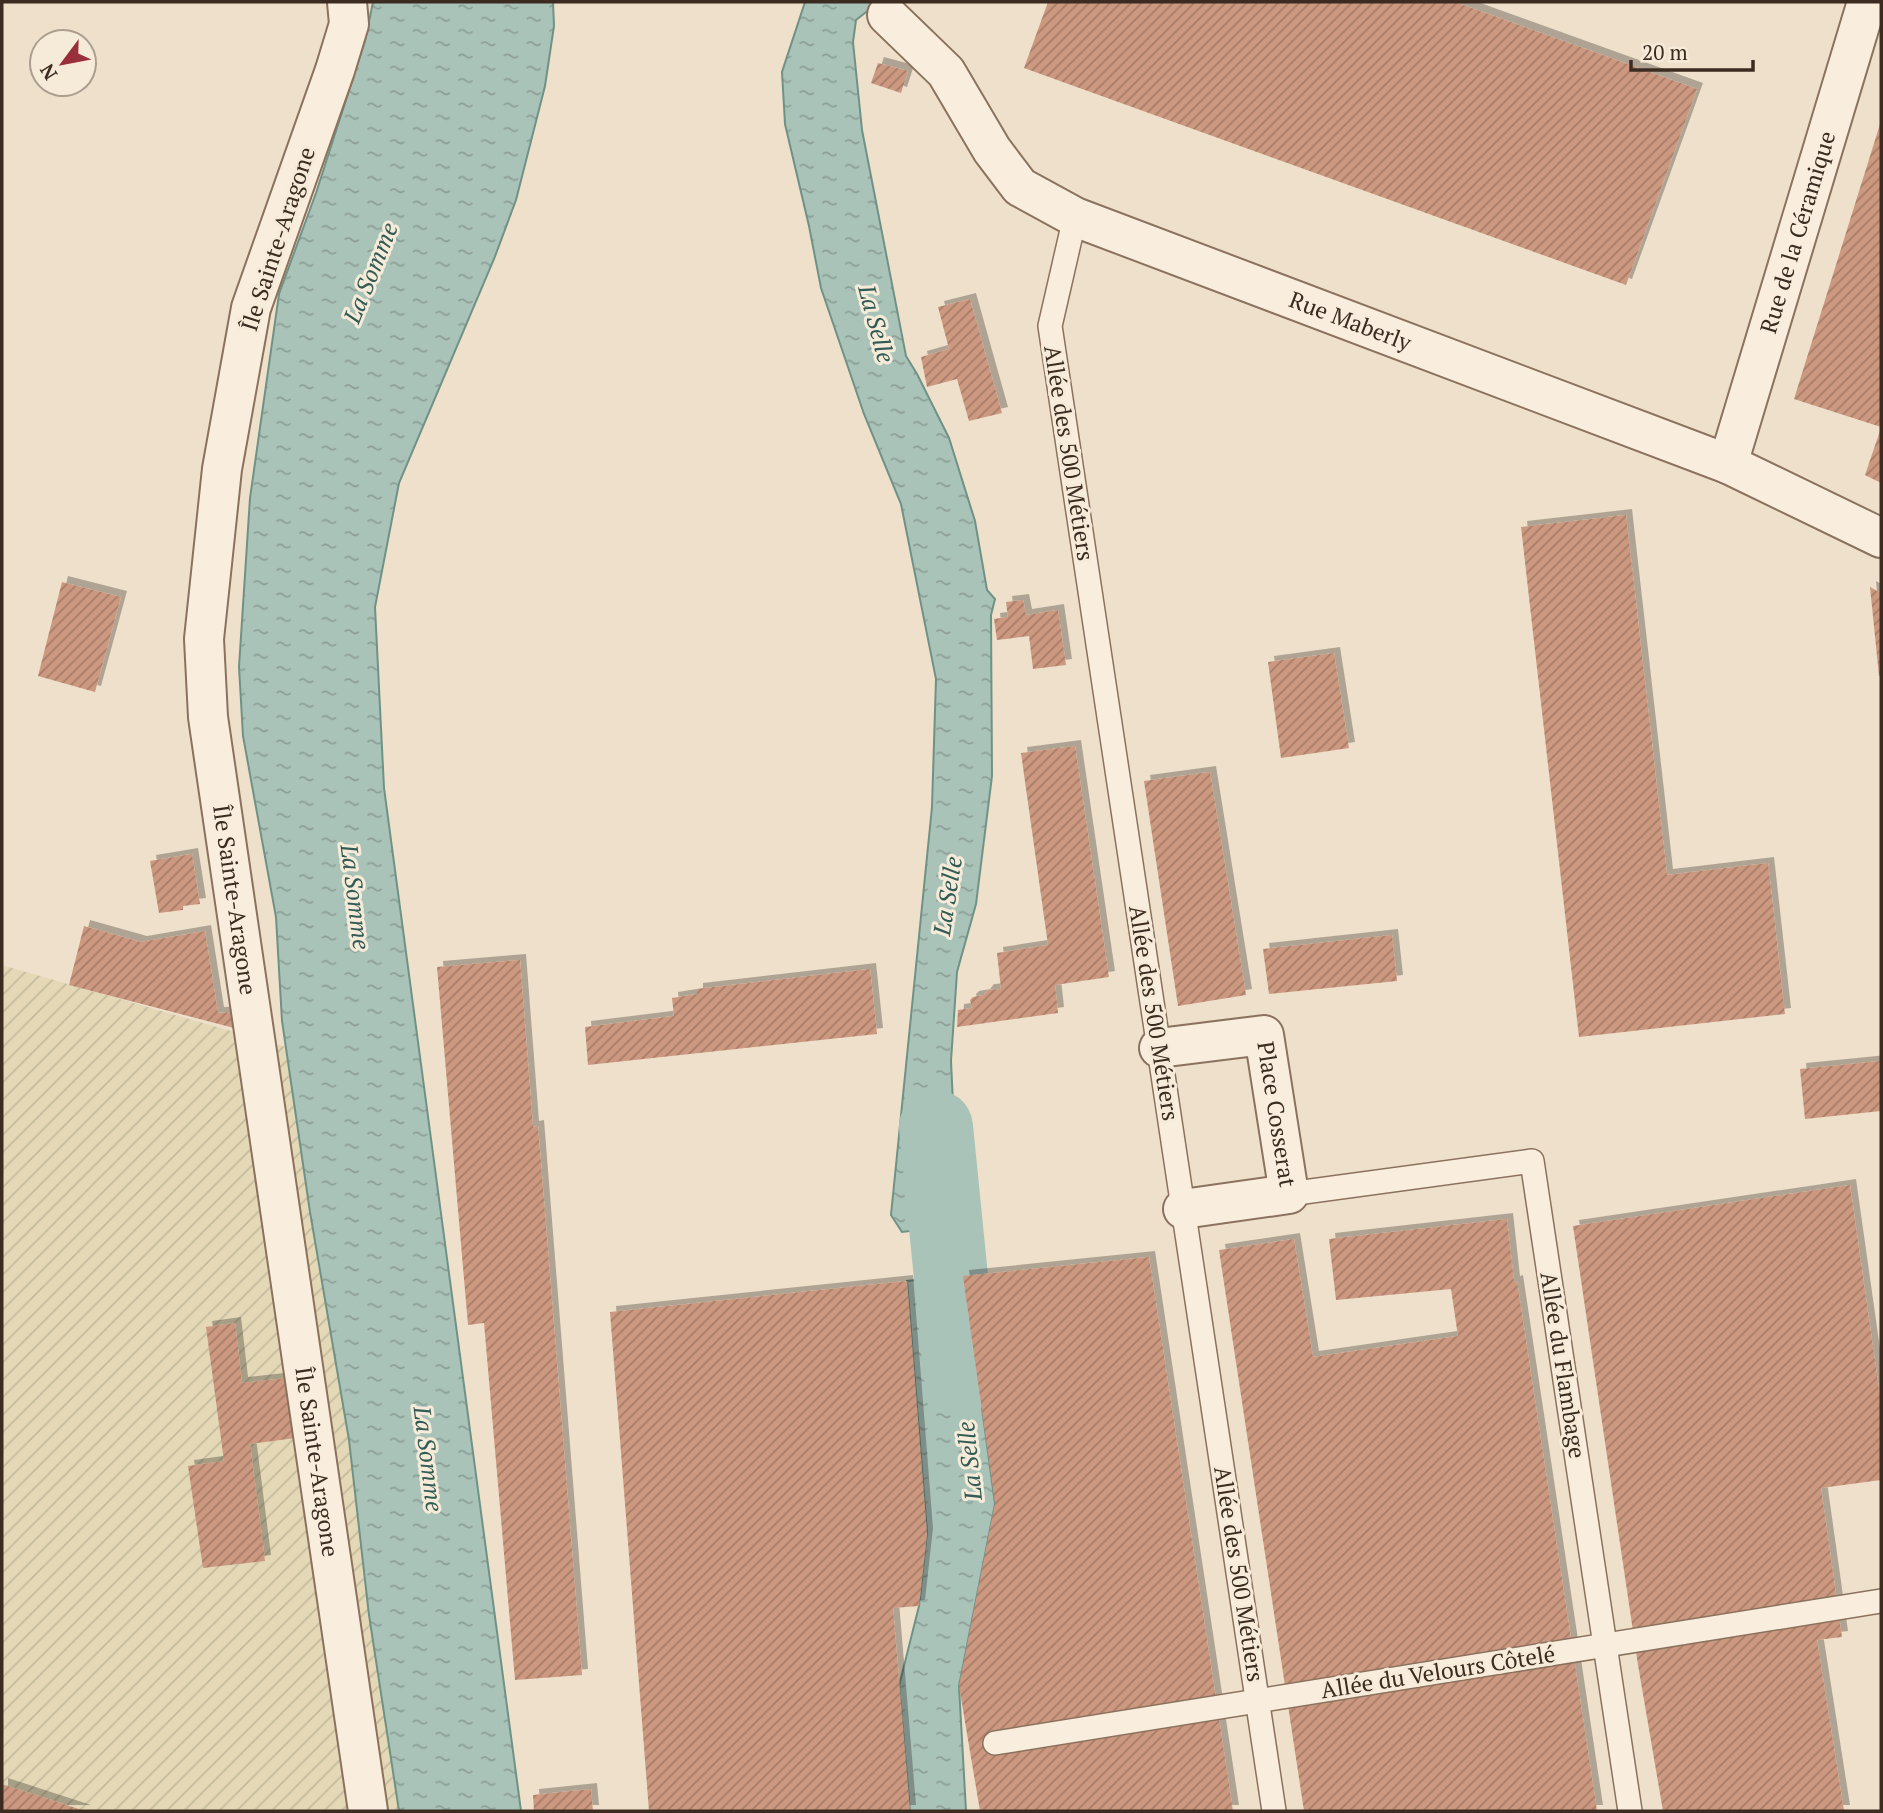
<svg xmlns="http://www.w3.org/2000/svg" width="1883" height="1813" viewBox="0 0 1883 1813" font-family="'PT Serif',serif">
<style>
.farmland{fill:url(#farmland-furrows)}
.water{fill:url(#water-ripples);stroke:#709286;stroke-width:2}
.lines{fill:none;stroke-linecap:round;stroke-linejoin:round}
.river{stroke:#aac3b9;stroke-width:74}
.building{fill:url(#building-hatch);filter:url(#shadow)}
.service-casing{stroke:#8b725e;stroke-width:26}
.minor-casing{stroke:#8b725e;stroke-width:42}
.service{stroke:#f9eedd;stroke-width:23}
.minor{stroke:#f9eedd;stroke-width:38}
.labels{text-anchor:middle;stroke-width:6;stroke-linejoin:round;paint-order:stroke}
.street-label{font-size:23px;fill:#3c2b21;stroke:#f6ebd9}
.water-label{font-size:24px;font-style:italic;fill:#315b54;stroke:#f6ebd9}
</style>
<defs>
<pattern id="farmland-furrows" width="10" height="10" patternUnits="userSpaceOnUse" patternTransform="scale(1.75)"><rect width="10" height="10" fill="#e4d8b7"/><path d="M-1 1l2-2M0 10L10 0M9 11l2-2" fill="none" stroke="#c4ba9d"/></pattern>
<pattern id="water-ripples" width="26" height="14" patternUnits="userSpaceOnUse" patternTransform="scale(1.75)"><rect width="26" height="14" fill="#aac3b9"/><path d="M2 4q2-2 4 0t4 0M15 11q2-2 4 0t4 0" fill="none" stroke="#8c9f96"/></pattern>
<pattern id="building-hatch" width="6" height="6" patternUnits="userSpaceOnUse" patternTransform="scale(1.75)"><rect width="6" height="6" fill="#cc9880"/><path d="M-1 1l2-2M0 6l6-6M5 7l2-2" fill="none" stroke="#a77c68"/></pattern>
<filter id="shadow"><feDropShadow dx="6" dy="-6" stdDeviation="0" flood-color="#0004"/></filter>
</defs>
<rect width="100%" height="100%" fill="#eee0ca"/>
<path class="farmland" d="M2,965l284,82 134,764h-418z"/>
<g class="water">
<path d="M373,2h180l1,24 -9,60 -29,114 -22,59 -95,224 -24,124 9,181 137,1023h-122l-30,-196 -20,-175 -39,-228 -28,-191 -6,-104 -33,-181 -4,-69 11,-169 29,-204 37,-101 49,-152z"/>
<path d="M805,2h74l-23,18 -3,22 9,88 44,226 11,18 32,64 26,83 12,69 8,9 -4,16 1,161 -16,128 -19,68 -6,89 3,64 5,38 -7,63 -50,6 -11,-17 41,-408 4,-128 -35,-175 -37,-90 -43,-126 -12,-62 -24,-102 -3,-52z"/>
<path d="M964,1275l31,229 -36,182 7,125h-56l-11,-125 20,-80 8,-74 -20,-251z"/>
</g>
<g class="lines">
<path class="river" d="M936,1127l25,250"/>
</g>
<g class="building">
<path d="M1048,2h407l242,87 -71,196 -602,-217z"/>
<path d="M878,63l30,8 -7,22 -30,-10z"/>
<path d="M1881,121v306l-87,-28z"/>
<path d="M970,299l32,114 -33,8 -12,-42 -30,8 -6,-30 28,-8 -11,-42z"/>
<path d="M1881,428v55l-16,-8z"/>
<path d="M1626,515l41,360 101,-12 17,151 -206,23 -58,-510z"/>
<path d="M62,582l59,15 -26,95 -57,-16z"/>
<path d="M1870,587l11,6v83h-2z"/>
<path d="M1023,600l3,15 32,-5 8,55 -33,4 -4,-33 -32,4 -3,-21 14,-2 -2,-15z"/>
<path d="M1334,653l15,95 -68,10 -13,-96z"/>
<path d="M1075,746l34,231 -54,8 3,28 -101,14 1,-17 14,-2 -2,-8 3,-3 11,-2 4,-5 13,-1 -4,-36 51,-8 -27,-192z"/>
<path d="M1210,772l36,223 -68,11 -34,-225z"/>
<path d="M192,854l8,50 -17,2v4l-24,3 -9,-52z"/>
<path d="M84,926l57,16 64,-11 13,82 17,-1 3,17 -169,-44z"/>
<path d="M1392,935l5,46 -128,13 -6,-45z"/>
<path d="M520,960l13,167 5,-1 44,549 -67,5 -31,-357 -16,2 -31,-358z"/>
<path d="M870,969l7,65 -289,31 -3,-38 89,-11 -2,-18 25,-4v-5z"/>
<path d="M1881,1061v50l-76,8 -5,-50z"/>
<path d="M1850,1185l31,219v76l-60,8 21,149 -25,3 27,171h-181l-25,-146 -65,-439z"/>
<path d="M1507,1219l7,63 3,-1 80,530h-293l-85,-561 75,-11 19,118 145,-21 -7,-47 -115,11 -7,-61z"/>
<path d="M1149,1257l84,554h-253l-21,-125 36,-183 -32,-227z"/>
<path d="M907,1281l20,253 -8,72 -26,2 17,203h-261l-39,-499z"/>
<path d="M235,1323l7,60 54,-6 7,60 -53,7 15,117 -62,7 -15,-102 36,-5 -18,-134z"/>
<path d="M2,1784l83,27h-83z"/>
<path d="M591,1789l2,22h-59l-1,-16z"/>
</g>
<g class="lines">
<defs>
<g id="service">
<path d="M1075,217l-25,109 224,1485"/>
<path d="M1289,1194l243,-33 98,650"/>
<path d="M995,1743l886,-142"/>
</g>
<g id="minor">
<path id="s1" d="M347,2l2,22 -14,46 -84,238 -29,161 -18,170 4,78 160,1094"/>
<path id="s2" d="M887,15l59,57 46,78 28,37 55,30 653,247 153,74"/>
<path id="s3" d="M1728,464l139,-462"/>
<path id="s4" d="M1159,1048l105,-13 25,159 -106,15"/>
</g>
</defs>
<use href="#service" class="service-casing"/>
<use href="#minor" class="minor-casing"/>
<use href="#service" class="service"/>
<use href="#minor" class="minor"/>
</g>
<g class="labels">
<g class="street-label">
<text dy="8" stroke="none"><textPath href="#s3" startOffset="242">Rue de la Céramique</textPath></text>
<text transform="translate(278 239) rotate(-72)" y="8">Île Sainte-Aragone</text>
<text dy="8" stroke="none"><textPath href="#s2" startOffset="576">Rue Maberly</textPath></text>
<text transform="translate(1069 453) rotate(81)" y="8">Allée des 500 Métiers</text>
<text dy="8" stroke="none"><textPath href="#s1" startOffset="920">Île Sainte-Aragone</textPath></text>
<text transform="translate(1154 1013) rotate(81)" y="8">Allée des 500 Métiers</text>
<text dy="8" stroke="none"><textPath href="#s4" startOffset="186">Place Cosserat</textPath></text>
<text transform="translate(1563 1365) rotate(81)" y="8">Allée du Flambage</text>
<text dy="8" stroke="none"><textPath href="#s1" startOffset="1488">Île Sainte-Aragone</textPath></text>
<text transform="translate(1239 1574) rotate(81)" y="8">Allée des 500 Métiers</text>
<text transform="translate(1438 1672) rotate(-9)" y="8">Allée du Velours Côtelé</text>
</g>
<g class="water-label">
<text transform="translate(371 273) rotate(-68)" y="8">La Somme</text>
<text transform="translate(876 324) rotate(75)" y="8">La Selle</text>
<text transform="translate(948 896) rotate(-81)" y="8">La Selle</text>
<text transform="translate(355 897) rotate(83)" y="8">La Somme</text>
<text transform="translate(428 1459) rotate(83)" y="8">La Somme</text>
<text transform="translate(970 1461) rotate(-96)" y="8">La Selle</text>
</g>
</g>
<rect width="1883" height="1813" fill="none" stroke="#3c2b21" stroke-width="7"/>
<g transform="translate(63 63) rotate(238)"><circle r="33" fill="#f6ebd9" stroke="#ac9e8f" stroke-width="2"/>
<path d="M0-5L12 26L0 18L-12 26Z" fill="#992f3a"/>
<text y="-10" font-size="19" font-weight="bold" text-anchor="middle" fill="#3c2b21">N</text>
</g>
<path d="M1631 60v10h122v-10" fill="none" stroke="#3c2b21" stroke-width="3.5"/>
<text x="1642" y="60" font-size="21" fill="#3c2b21" stroke="#f6ebd9" stroke-width="5" paint-order="stroke">20 m</text>
</svg>
